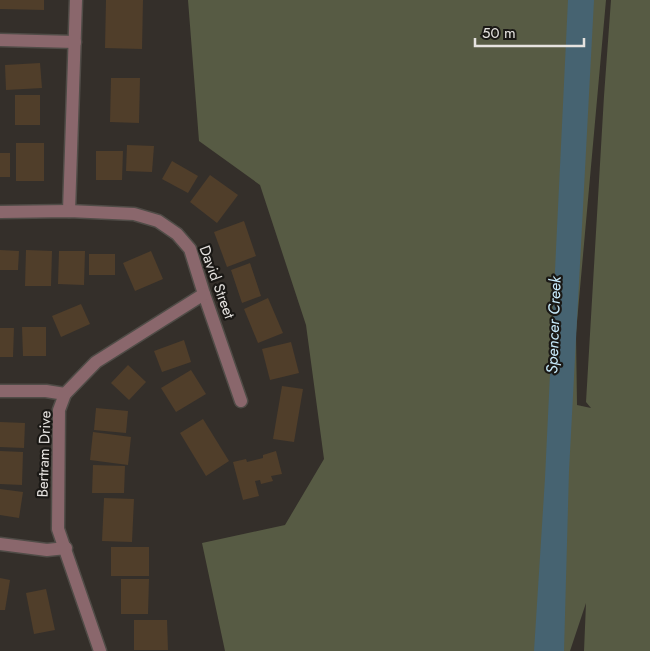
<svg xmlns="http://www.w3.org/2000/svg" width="650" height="651" viewBox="0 0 650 651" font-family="Jost,sans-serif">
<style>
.green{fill:#575b44}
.water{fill:#466371}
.building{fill:#503e2a}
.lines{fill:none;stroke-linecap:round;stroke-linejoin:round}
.minor-casing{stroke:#504c47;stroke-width:15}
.minor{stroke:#8a676c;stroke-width:12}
.labels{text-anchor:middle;stroke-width:4.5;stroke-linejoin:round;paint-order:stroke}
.street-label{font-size:15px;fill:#e6e3e0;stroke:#1a1815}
.water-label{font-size:16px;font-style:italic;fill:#c6e8f9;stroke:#1a1815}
</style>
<rect width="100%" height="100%" fill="#342f2a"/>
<path class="green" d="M188,0h418l-30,333 1,72 14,3 -5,-6 18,-306 7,-96h39v651h-66l2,-48 -16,48h-345l-23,-108 83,-18 39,-66 -18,-134 -46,-140 -61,-44z"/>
<path class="water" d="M568,0h26l-25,471 -5,180h-30l11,-173z"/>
<g class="building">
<path d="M0,0h44v10l-44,-1z"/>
<path d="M106,0h37l-1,49 -37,-1z"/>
<path d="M40,63l2,25 -36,2 -1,-25z"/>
<path d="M111,78h29l-1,45 -29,-1z"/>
<rect x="15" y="95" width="25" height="30"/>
<rect x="16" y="143" width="28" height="38"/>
<path d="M127,145l27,1 -2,26 -26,-1z"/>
<path d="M96,151h27l-1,29h-26z"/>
<rect x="0" y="153" width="10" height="24"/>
<path d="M172,161l26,15 -10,17 -26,-14z"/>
<path d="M210,175l28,20 -21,28 -27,-21z"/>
<path d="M244,221l12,35 -29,11 -13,-35z"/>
<path d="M0,250l19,1 -1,19h-18z"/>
<path d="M26,250l26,1 -1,35h-26z"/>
<path d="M59,251h26l-1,34 -26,-1z"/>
<path d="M151,251l12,28 -28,12 -12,-28z"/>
<rect x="89" y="254" width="26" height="21"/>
<path d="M250,263l11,33 -19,7 -11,-33z"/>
<path d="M268,298l15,35 -25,10 -14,-34z"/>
<path d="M81,304l9,20 -29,13 -9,-21z"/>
<path d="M22,327h24v29h-23z"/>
<path d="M0,328h14l-1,29h-13z"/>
<path d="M184,340l7,22 -29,10 -8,-21z"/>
<path d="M291,342l8,31 -29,7 -8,-31z"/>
<path d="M128,365l18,17 -17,18 -18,-17z"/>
<path d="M191,370l15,24 -30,18 -15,-24z"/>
<path d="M282,386l21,3 -9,53 -21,-3z"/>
<path d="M96,408l32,3 -2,22 -32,-3z"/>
<path d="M203,419l26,42 -23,15 -26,-43z"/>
<path d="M0,422l25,1 -1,25 -24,-1z"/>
<path d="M93,432l38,5 -3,28 -38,-5z"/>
<path d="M0,451l23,1 -1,33 -22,-1z"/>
<path d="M276,451l6,23 -11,2 2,5 -12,3 -1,-4 -5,1 4,15 -16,4 -10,-38 13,-3 1,3 16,-4v-3z"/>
<path d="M93,465l32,1 -1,27h-32z"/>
<path d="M0,489l23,3 -4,26 -19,-3z"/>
<path d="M104,498l30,1 -2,43 -30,-1z"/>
<rect x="111" y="547" width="38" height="29"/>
<path d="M0,578l10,2 -5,30h-5z"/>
<path d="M121,579h28l-1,35h-27z"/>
<path d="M46,589l9,41 -21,4 -8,-41z"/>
<path d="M134,620h33l1,30h-34z"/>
</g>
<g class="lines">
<defs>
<g id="minor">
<path d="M0,40l75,2"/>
<path d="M69,211l7,-211"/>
<path d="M0,212l69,-1 65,3 24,7 19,13 13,15 14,45 37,107"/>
<path d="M0,391h46l19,3"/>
<path d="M0,544l47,6 19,-2"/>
<path d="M100,651l-42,-122 1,-119 6,-16 31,-32 108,-68"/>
</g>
</defs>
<use href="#minor" class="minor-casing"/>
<use href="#minor" class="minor"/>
</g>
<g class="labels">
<g class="street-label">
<text transform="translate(217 282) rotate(70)" y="5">David Street</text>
<text transform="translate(44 454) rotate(-88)" y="5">Bertram Drive</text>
</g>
<g class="water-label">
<text transform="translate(553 325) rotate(-88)" y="6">Spencer Creek</text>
</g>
</g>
<path d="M475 38v8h109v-8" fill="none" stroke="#e6e3e0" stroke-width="2.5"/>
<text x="482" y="38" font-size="15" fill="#e6e3e0" stroke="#1a1815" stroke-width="4" paint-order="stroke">50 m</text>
</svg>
